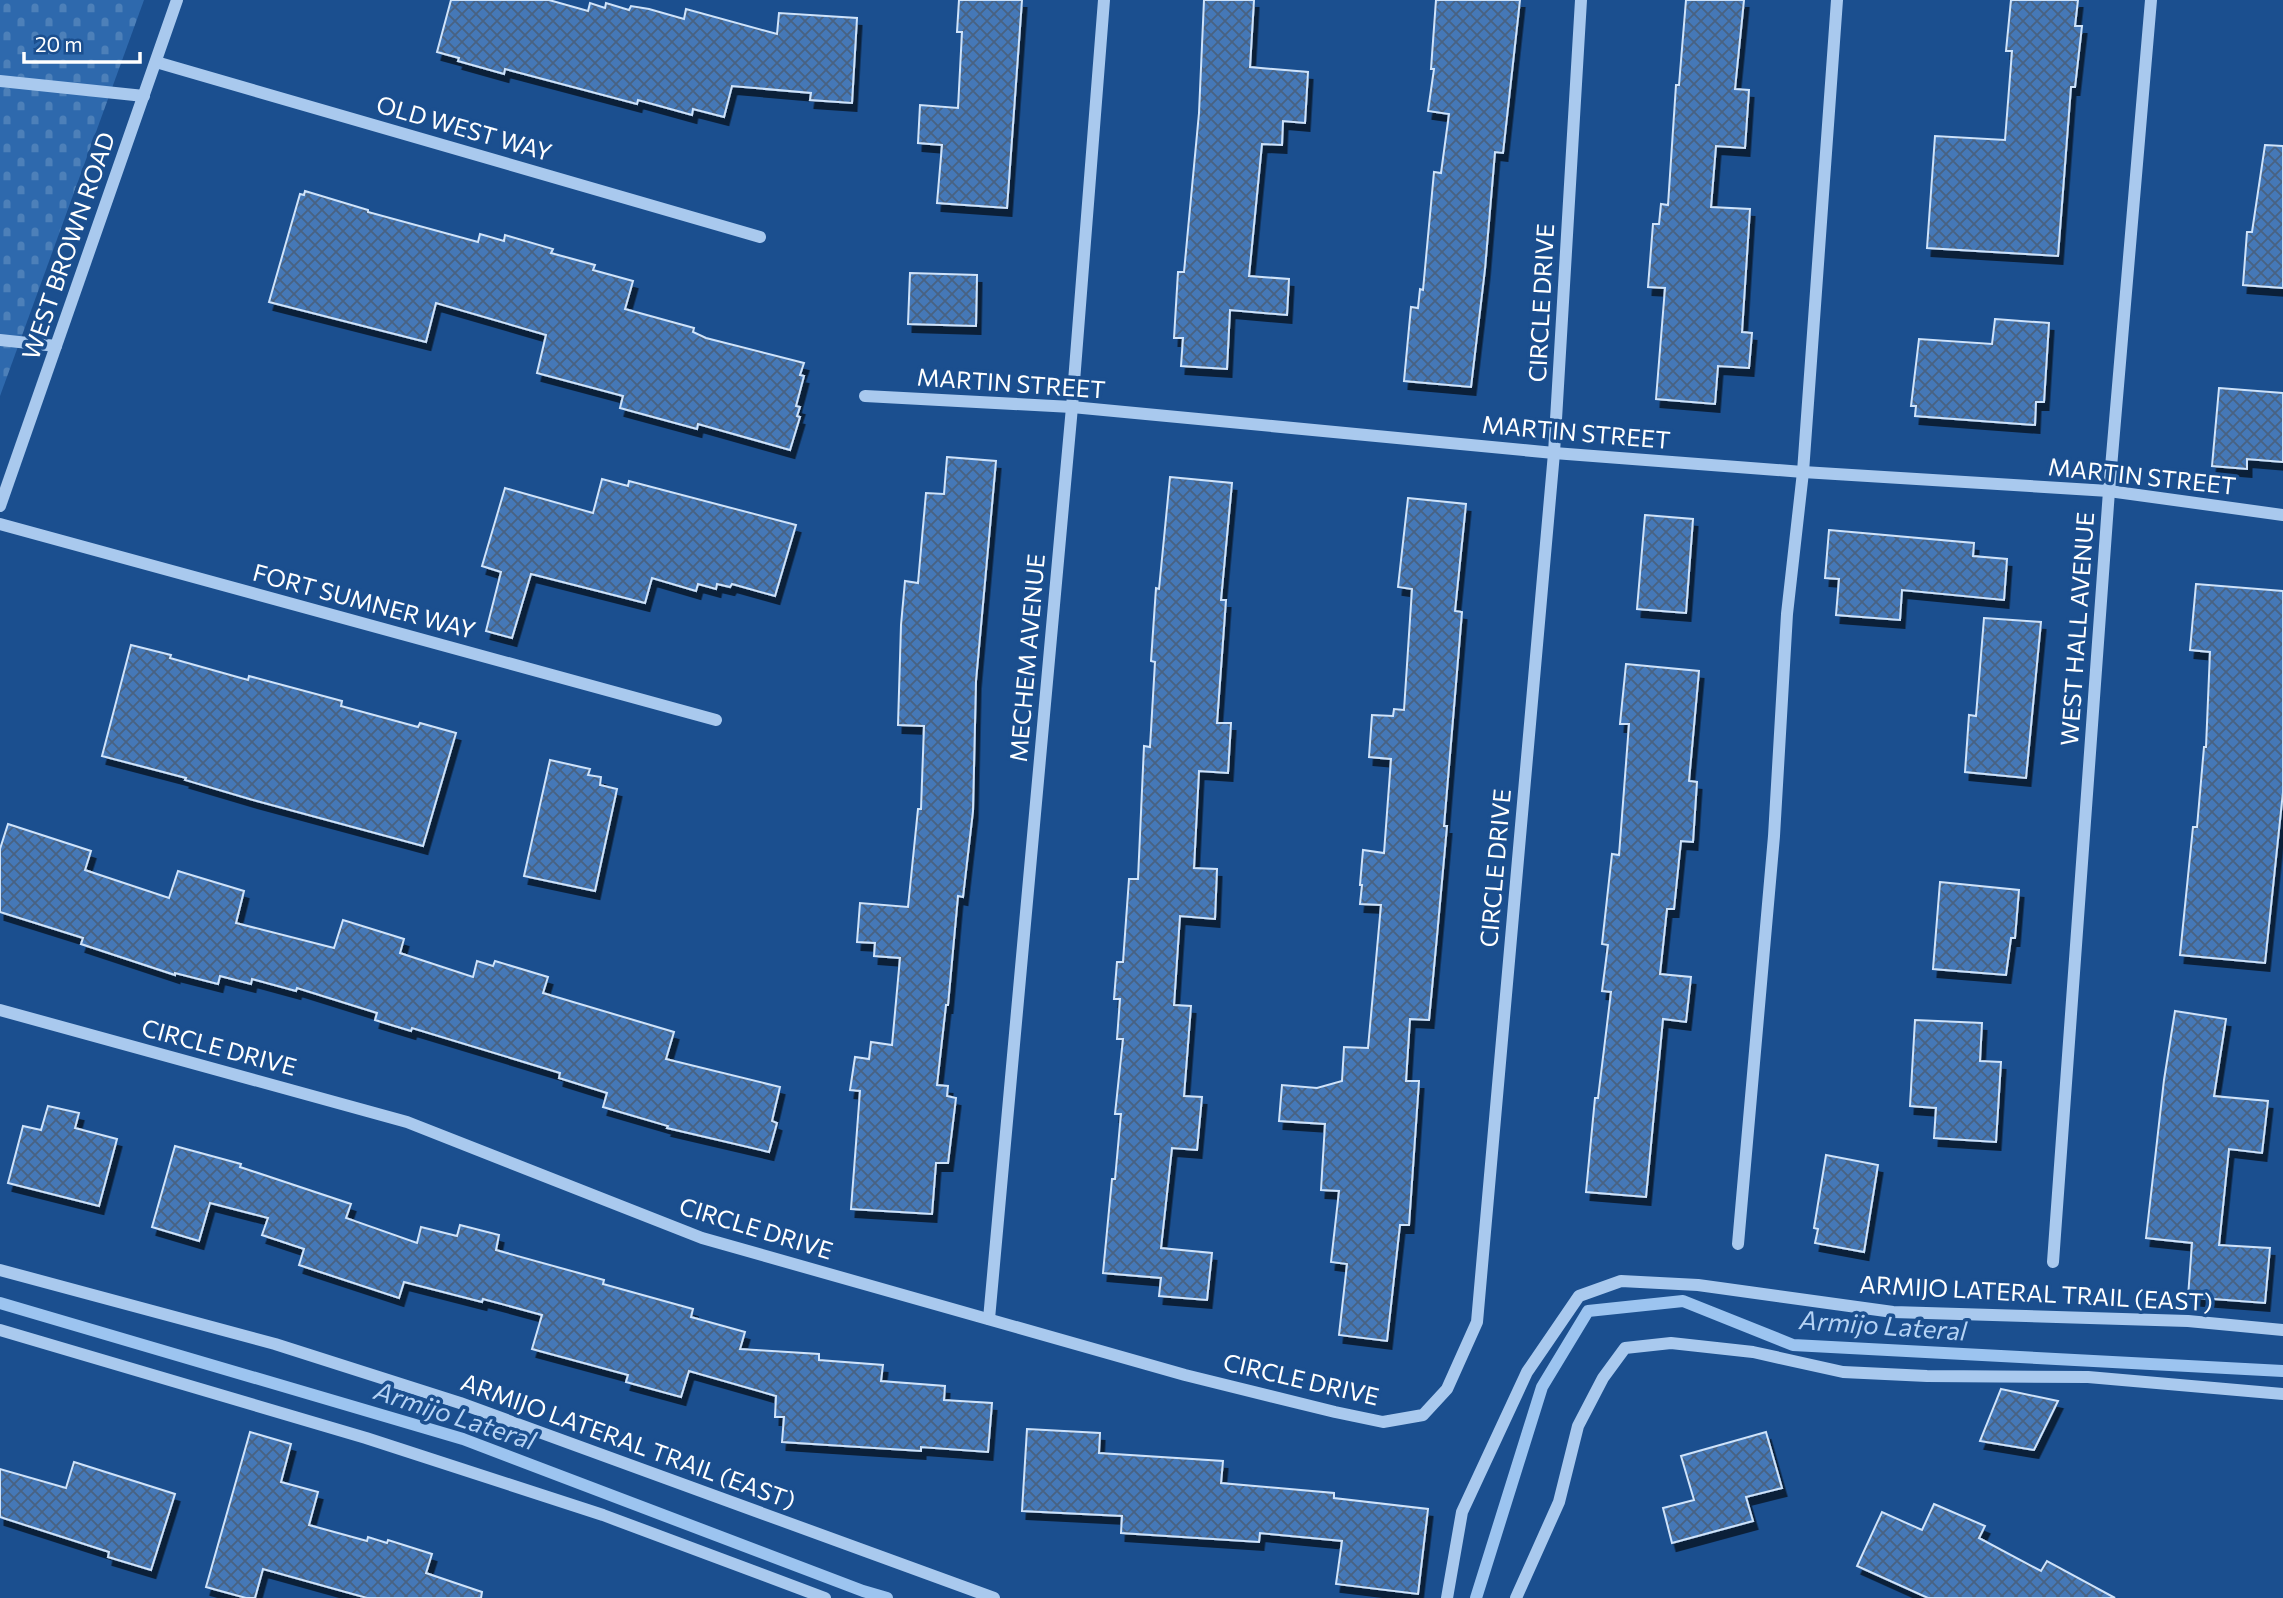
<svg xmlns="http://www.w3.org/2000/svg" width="2283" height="1598" viewBox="0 0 2283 1598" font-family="Commissioner,sans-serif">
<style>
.cemetery{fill:url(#cemetery-stones)}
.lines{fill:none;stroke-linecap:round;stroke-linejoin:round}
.stream{stroke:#9cc4f0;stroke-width:12}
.building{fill:url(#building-cross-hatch);stroke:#cfe3fa;stroke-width:2;filter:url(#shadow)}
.minor{stroke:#a9c9ee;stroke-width:12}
.labels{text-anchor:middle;stroke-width:7;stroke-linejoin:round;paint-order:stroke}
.street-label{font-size:24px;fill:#fff;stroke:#1b4f8f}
.water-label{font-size:26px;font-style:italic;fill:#b5d3f5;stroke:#1b4f8f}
</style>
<defs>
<pattern id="cemetery-stones" width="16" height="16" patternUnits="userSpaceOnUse" patternTransform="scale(1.75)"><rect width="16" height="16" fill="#2e69ad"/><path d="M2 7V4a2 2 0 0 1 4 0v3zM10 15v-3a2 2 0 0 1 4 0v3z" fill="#4d80b9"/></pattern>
<pattern id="building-cross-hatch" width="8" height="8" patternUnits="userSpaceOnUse" patternTransform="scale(1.75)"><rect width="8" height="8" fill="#4478b7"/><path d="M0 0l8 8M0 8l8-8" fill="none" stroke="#486282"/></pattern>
<filter id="shadow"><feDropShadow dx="4.5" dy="8" stdDeviation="0" flood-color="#0009"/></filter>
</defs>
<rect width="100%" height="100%" fill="#1b4f8f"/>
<path class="cemetery" d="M0,0h144l-144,396z"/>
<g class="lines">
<g class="stream">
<path d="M0,1303l463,136 400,152 24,7"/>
<path d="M1476,1598l66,-211 46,-76 95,-10 110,44 490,26"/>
</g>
</g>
<g class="building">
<path d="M451,0h98l39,11 2,-8 15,5 1,-5 23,7 2,-4 18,3 35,10 2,-10 91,25 2,-21 78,5 -5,85 -42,-3 1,-7 -79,-7 -8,31 -31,-8 -1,6 -54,-15 -1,4 -132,-35 -1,5 -46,-13 1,-3 -22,-6z"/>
<path d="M959,0h63l-15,208 -70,-5 5,-58 -24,-2 2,-38 38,3 4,-76h-5z"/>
<path d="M1204,0h50l-4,67 58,5 -3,51 -22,-2 -1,24 -20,-1 -13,132 40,3 -2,36 -57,-5 -3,59 -46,-3 2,-28h-9l4,-66h6l15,-159z"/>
<path d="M1436,0h84l-17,153 -8,-1 -10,117 -14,118 -67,-6 7,-74 7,1 2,-19 3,1 11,-118 7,1 8,-59 -21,-3 6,-42h-3z"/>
<path d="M1686,0h58l-9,89 14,1 -4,58 -29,-2 -5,61 39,2 -8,123 10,1 -3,35 -31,-2 -3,38 -59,-5 9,-111 -17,-1 5,-63h6l2,-20 7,1 8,-120h3z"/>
<path d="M2011,0h67l-3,26h7l-7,61h-4l-13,169 -131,-8 8,-112 70,4 7,-89h-6z"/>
<path d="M2265,145l18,1v142l-40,-3 4,-53h5z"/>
<path d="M305,191l63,19v2l110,30 2,-8 24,7 1,-6 48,14 -2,4 44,12 -2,5 40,11 -8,28 69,19 -1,4 13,6 98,25 -4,12 4,1 -8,30 4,1 -3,9 3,1 -10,33 -92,-26 -1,5 -77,-21 3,-12 -86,-23 9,-38 -110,-32 -10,39 -157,-40 31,-108 4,1z"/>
<path d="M910,273l67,2 -1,51 -68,-2z"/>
<path d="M1995,319l54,4 -5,79h-8l-1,23 -120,-9 1,-10h-5l8,-67 73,5z"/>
<path d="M2219,388l64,5v69l-36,-3v10l-35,-3z"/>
<path d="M947,457l49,4 -20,220 -3,130 -10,86 -5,-1 -10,109h-2l-9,80 11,1 -1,10 9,2 -8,65h-12l-4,51 -81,-5 9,-118 -10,-1 5,-33 14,2 2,-17 21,3 8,-87 -26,-2 1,-13 -18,-1 3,-39 48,4 10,-98h3l3,-83 -26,-1 3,-100 4,-44 13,2 8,-90 18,1z"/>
<path d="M1170,477l62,6 -11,117h5l-9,123h14l-3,50 -29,-2 -5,97 23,1 -2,50 -35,-3 -6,89 17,1 -7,90 18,1 -5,53 -25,-2 -11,100 51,5 -5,47 -48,-4 2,-18 -58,-5 9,-94h3l6,-65h-6l8,-75h-6l3,-40h-6l3,-37h6l6,-83h9l6,-133 6,1 5,-85 -4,-1 5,-73 3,1z"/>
<path d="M602,479l26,7 1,-5 167,44 -21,71 -43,-12 -2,3 -13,-3 -1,5 -18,-5 -2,7 -44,-13 -7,25 -114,-29 -19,64 -26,-7 15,-59 -19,-6 23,-78 88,25z"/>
<path d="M1408,498l58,6 -11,107 7,1 -18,214h3l-10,110 -8,84 -19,-1 -4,62h13l-10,144h-9l-13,116 -48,-6 8,-71 -16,-2 8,-71 -18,-1 4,-66 -46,-3 3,-36 35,3 25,-7 2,-34 24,1 13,-143 -21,-1 2,-19h-2l3,-35 21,3 7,-94 -22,-2 3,-42 21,1 1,-7 10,1 8,-121 -14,-2z"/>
<path d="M1645,515l48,4 -7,94 -49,-4z"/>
<path d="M1829,530l145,13 -1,13 34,3 -3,41 -102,-10 -2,30 -64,-5 3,-36 -14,-1z"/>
<path d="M2196,584l87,7v201l-18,171 -85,-8 13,-128h4l7,-80h2l4,-95 -20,-2z"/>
<path d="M1984,618l57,4 -15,156 -61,-6 4,-57 7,1z"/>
<path d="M131,645l40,10 -1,3 78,22 1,-4 93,25 -1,5 77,21 2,-4 36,10 -33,113 -170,-46 -68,-20 1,-2 -84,-22z"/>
<path d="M1626,664l73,7 -10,110 8,1 -4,60 -12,-1 -7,68h-7l-7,65 31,3 -5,45 -23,-3 -17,178 -60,-5 9,-94h3l13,-106 -9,-1 6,-46 -6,-1 10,-90 7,1 10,-131h-9z"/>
<path d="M550,760l40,9 -2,6 13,2 -1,8 17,4 -22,102 -71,-15z"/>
<path d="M8,824l83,27 -6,19 84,28 9,-27 66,20 -8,32 98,25 9,-28 61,19 -4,14 73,24 4,-16 16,5 2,-5 53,16 -5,16 131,39 -8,27 114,28 -8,34 5,2 -8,29 -102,-24 1,-2 -65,-19 4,-14 -48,-15 1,-5 -148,-45 -1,3 -36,-11 2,-7 -80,-25 -1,3 -44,-12 -1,5 -31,-8 -2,8 -43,-11v2l-94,-31 2,-6 -83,-26v-63z"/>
<path d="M1940,882l79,8 -4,48h-4l-5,37 -73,-6z"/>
<path d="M2175,1011l51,8 -12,77 54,5 -6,52 -33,-4 -10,96 51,3 -5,55 -77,-6 4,-54 -46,-5 18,-158z"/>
<path d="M1915,1020l67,3 -2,38 21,1 -5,80 -62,-4 2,-30 -26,-2z"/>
<path d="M48,1106l31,7 -4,15 42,11 -18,67 -91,-23 15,-57 18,4z"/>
<path d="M175,1146l66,18 -1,3 111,37 -5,14 71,25 4,-16 36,9 3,-11 39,10 -3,15 108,30 -1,4 90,25 -2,8 54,15 -5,17 79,5v6l64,5 -2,16 64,5 -1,14 48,3 -4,49 -67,-5v4l-139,-9 2,-25h-9l1,-21 -87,-25 -8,26 -55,-15 2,-7 -96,-26 10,-34 -59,-16 -1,3 -78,-20 -5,16 -100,-33 5,-16 -42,-14 6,-17 -58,-15 -11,38 -47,-14z"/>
<path d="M1826,1155l52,10 -14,87 -49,-9 3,-14 -4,-1z"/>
<path d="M2001,1389l57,12 -24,49 -54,-9z"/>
<path d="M1027,1429l73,4 -1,20 124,8 -2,22 113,10v5l94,11 -10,85 -82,-10 6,-43 -82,-8 -1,9 -138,-9 1,-17 -100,-5z"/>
<path d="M250,1432l41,12 -10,38 37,10 -9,33 58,16 1,-4 19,6 1,-3 44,14 -6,19 56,19 -1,6h-114l-104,-29 -8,29h-9l-40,-11z"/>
<path d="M1766,1432l16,56 -36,9 7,24 -81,22 -9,-35 31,-8 -13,-44z"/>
<path d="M74,1462l101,32 -24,76 -43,-13 1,-5 -109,-35v-48l66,19z"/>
<path d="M1934,1504l51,22 -6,12 62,33 6,-10 68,37h-187l-71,-32 25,-54 40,18z"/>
</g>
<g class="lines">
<g class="minor">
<path d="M156,62l604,175"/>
<path d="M0,81l144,15"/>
<path d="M0,340l56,6"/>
<path d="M865,396l207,11 482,46 249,19 306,19 174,24"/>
<path d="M0,506l177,-506"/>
<path d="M0,524l716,196"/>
<path d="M0,1010l407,112 295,116 483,137 150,37 48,10 40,-7 24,-26 30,-67 77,-869 27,-453"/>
<path d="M1738,1244l36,-408 13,-222 16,-142 34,-472"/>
<path d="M2053,1262l56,-771 42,-491"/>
<path d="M0,1270l275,74 185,59 534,195"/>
<path d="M989,1319l83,-912 32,-407"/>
<path d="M0,1330l366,108 237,77 222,83"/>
<path d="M1447,1598l15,-86 65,-140 52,-76 42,-15 77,4 195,27 295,9 95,9"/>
<path d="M1516,1598l43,-96 19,-76 25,-48 22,-30 46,-5 82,9 90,20 84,4 161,1 195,17"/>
</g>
</g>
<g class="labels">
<g class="street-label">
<text transform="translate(464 129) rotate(16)" y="8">OLD WEST WAY</text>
<text transform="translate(69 246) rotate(-71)" y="8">WEST BROWN ROAD</text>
<text transform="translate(1542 303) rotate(-87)" y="8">CIRCLE DRIVE</text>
<text transform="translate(1011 384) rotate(4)" y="8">MARTIN STREET</text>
<text transform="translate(1576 433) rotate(5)" y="8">MARTIN STREET</text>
<text transform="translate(2142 477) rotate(6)" y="8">MARTIN STREET</text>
<text transform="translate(364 602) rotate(15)" y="8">FORT SUMNER WAY</text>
<text transform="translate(2078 629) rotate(-86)" y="8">WEST HALL AVENUE</text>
<text transform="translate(1028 658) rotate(-85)" y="8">MECHEM AVENUE</text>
<text transform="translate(1496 868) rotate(-85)" y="8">CIRCLE DRIVE</text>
<text transform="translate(219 1048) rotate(15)" y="8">CIRCLE DRIVE</text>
<text transform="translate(756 1229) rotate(17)" y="8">CIRCLE DRIVE</text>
<text transform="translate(2036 1294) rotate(3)" y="8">ARMIJO LATERAL TRAIL (EAST)</text>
<text transform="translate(1301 1380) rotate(13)" y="8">CIRCLE DRIVE</text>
<text transform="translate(628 1442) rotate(20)" y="8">ARMIJO LATERAL TRAIL (EAST)</text>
</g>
<g class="water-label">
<text transform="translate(1883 1326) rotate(4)" y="9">Armijo Lateral</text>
<text transform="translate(455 1416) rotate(18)" y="9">Armijo Lateral</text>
</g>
</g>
<path d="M24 52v10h116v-10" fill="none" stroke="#ffffff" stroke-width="3.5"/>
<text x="35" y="52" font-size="21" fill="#ffffff" stroke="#1b4f8f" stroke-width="5" paint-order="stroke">20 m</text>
</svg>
